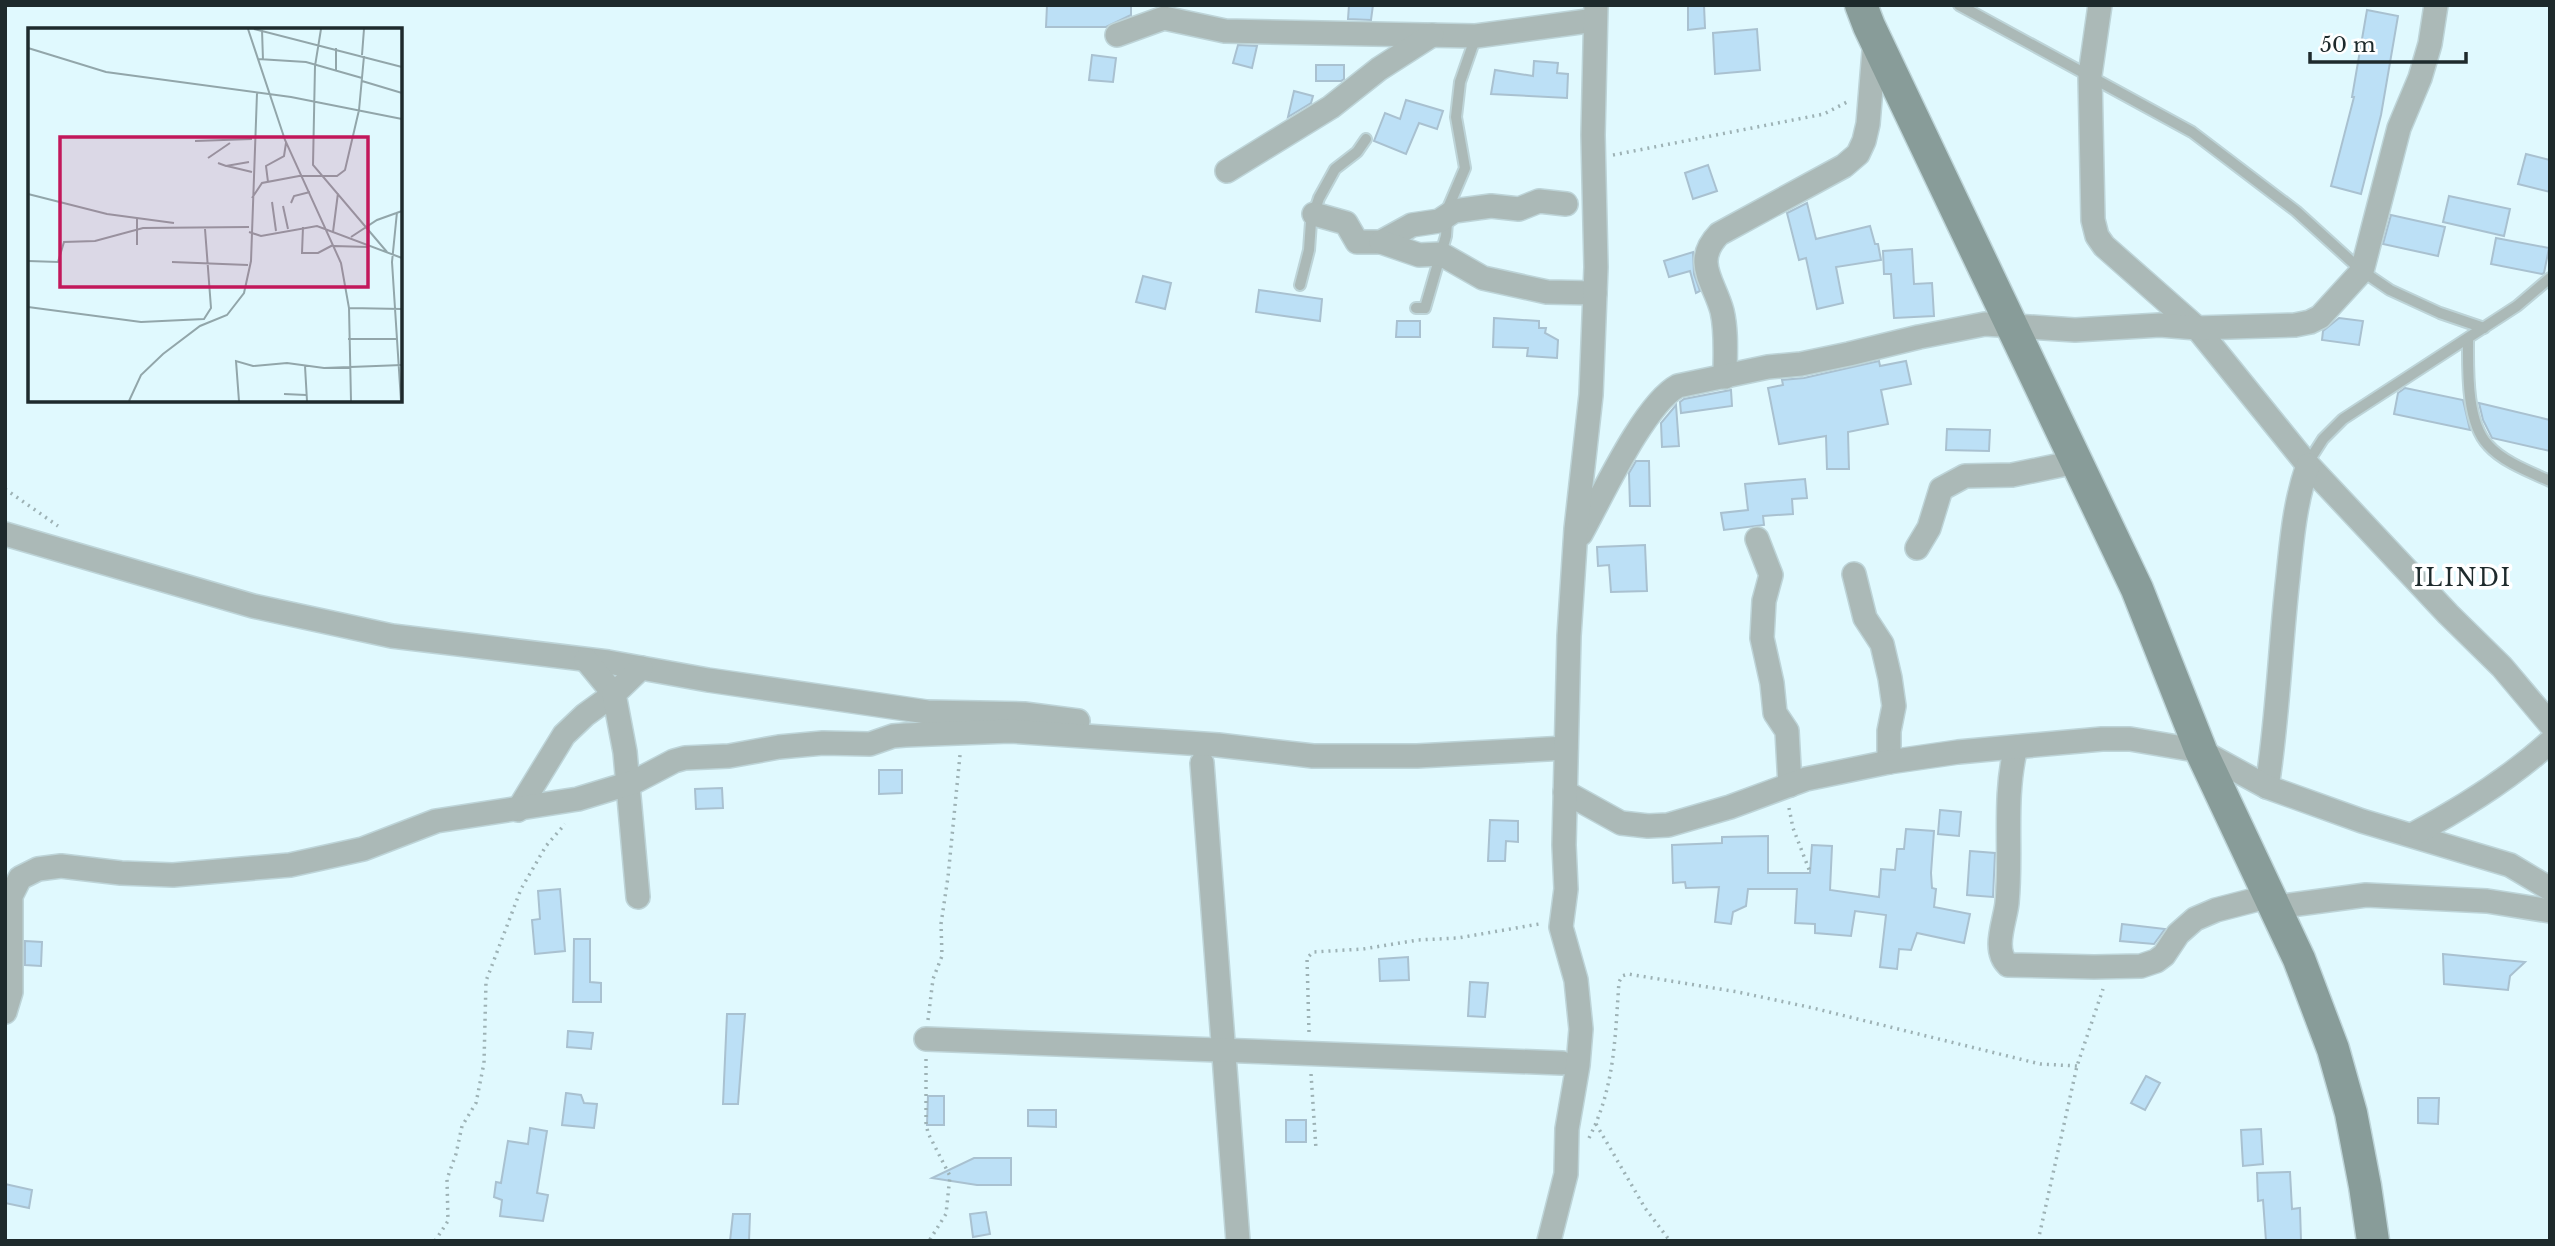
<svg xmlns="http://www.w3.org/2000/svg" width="2555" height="1246" viewBox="0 0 2555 1246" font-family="'Libre Baskerville',serif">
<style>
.building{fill:#bce0f6;stroke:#a9c1d0;stroke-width:2}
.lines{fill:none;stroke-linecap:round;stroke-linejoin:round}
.lane-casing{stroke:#bdd4d8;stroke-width:14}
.street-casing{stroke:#bdd4d8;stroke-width:26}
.secondary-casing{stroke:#bdd4d8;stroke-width:35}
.path{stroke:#9db2b5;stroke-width:3.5;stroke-dasharray:2 5;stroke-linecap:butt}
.lane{stroke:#abb9b7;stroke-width:10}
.street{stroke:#abb9b7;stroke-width:23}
.secondary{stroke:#889c99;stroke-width:32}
.labels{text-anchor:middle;stroke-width:7;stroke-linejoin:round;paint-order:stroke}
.quarter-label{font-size:23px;letter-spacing:2px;fill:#1e2a2c;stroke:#fff}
.inset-road{fill:none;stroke:#92a6aa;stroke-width:2}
.view{fill:#c2185b;fill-opacity:0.15;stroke:#c2185b;stroke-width:3.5}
.inset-edge{fill:none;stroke:#1e2a2c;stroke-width:3.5}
</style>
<rect width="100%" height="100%" fill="#e0f9fe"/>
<g class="building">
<path d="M1047,5h84v10l-25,12h-60z"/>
<path d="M1349,5h24l-2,15 -23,-1z"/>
<path d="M1688,5h16l1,23 -17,2z"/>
<path d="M2367,10l31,6 -17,99 -20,79 -30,-8 23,-89h-2z"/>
<path d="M1757,29l3,41 -45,4 -2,-41z"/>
<path d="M1238,45l19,1 -5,22 -19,-5z"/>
<path d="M1092,55l24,3 -3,24 -24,-2z"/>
<path d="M1534,61l24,2 -1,10 11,1 -1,24 -76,-4 4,-24 38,6z"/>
<path d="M1316,65h28v14l-3,2h-25z"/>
<path d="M1294,91l19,5 -2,7 -23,14z"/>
<path d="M1406,100l37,11 -6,18 -18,-6 -13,31 -32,-13 11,-28 15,6z"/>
<path d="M2526,154l24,6v32l-32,-8z"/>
<path d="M1708,165l9,26 -24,8 -8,-26z"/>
<path d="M2449,196l61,13 -6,27 -61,-14z"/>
<path d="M1807,203l9,36 54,-13 5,18h3l3,16 -45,7 7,36 -26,6 -11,-51 -7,2 -12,-47z"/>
<path d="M2391,215l54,12 -7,29 -55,-12z"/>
<path d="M2496,238l53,10 -5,25 -2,1 -51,-10z"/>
<path d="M1912,249l2,35 18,-1 2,33 -40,2 -3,-44h-7l-1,-23z"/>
<path d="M1693,252l1,22 6,17 -4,2 -6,-22 -21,6 -5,-16z"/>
<path d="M1143,276l28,7 -6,26 -29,-7z"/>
<path d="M1259,290l63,9 -2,22 -64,-9z"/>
<path d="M1494,318l45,3v7h7l-1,5 13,7 -1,18 -30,-2 1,-8 -35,-1z"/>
<path d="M2339,318l24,3 -4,24 -37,-5 1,-9z"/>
<path d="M1397,321h23v16h-24z"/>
<path d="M1879,361l1,5 26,-5 5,23 -30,6 7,34 -40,8 1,37h-22l-1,-33 -47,8 -11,-56 15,-3 -1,-5 22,-2z"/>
<path d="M2405,388l58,12 7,30 -76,-16 4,-21z"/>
<path d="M1731,390l1,16 -51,7 -1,-11 4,-3z"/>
<path d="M2479,403l71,17v31l-58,-13 -9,-18z"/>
<path d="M1676,405l3,41 -17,1 -1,-24z"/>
<path d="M1947,429l43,1 -1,21 -43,-1z"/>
<path d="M1636,461h13l1,45h-20l-1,-33z"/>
<path d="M1805,479l2,19 -15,1 1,15 -30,2 1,9 -40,5 -3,-17 27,-3 -3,-26z"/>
<path d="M1645,545l2,46 -36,1 -2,-27 -11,1 -1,-19z"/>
<path d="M879,770h23v23l-23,1z"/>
<path d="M722,788l1,20 -27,1 -1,-20z"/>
<path d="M1940,810l21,2 -2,24 -21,-2z"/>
<path d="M1490,820l28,1v21l-12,-1 -1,20h-17z"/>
<path d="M1906,829l28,2 -3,42 1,15 4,1 -2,18 36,7 -6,29 -47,-10 -6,17 -12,-1 -2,20 -17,-2 6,-52 -31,-4 -4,25 -36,-3v-9l-20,-1 2,-34h-49l-2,17 -13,6 -2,12 -16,-2 4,-35 -33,1 -1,-6 -12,1 -1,-38 50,-2v-6l46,-1v37h42l2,-28 20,1 -2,44 49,7 2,-28 14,1 2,-21h7z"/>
<path d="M1970,851l25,2 -2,44 -26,-2z"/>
<path d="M560,889l5,62 -30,3 -3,-34 8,-1 -2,-28z"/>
<path d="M2122,924l43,5 -11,15 -34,-3z"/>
<path d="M574,939h16v43l11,1v19h-28z"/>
<path d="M25,941l17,1 -1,24 -16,-1z"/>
<path d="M2443,954l82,8 -15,14 -2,14 -64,-6z"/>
<path d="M1408,957l1,23 -29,1 -1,-22z"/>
<path d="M1470,982l18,1 -3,34 -17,-1z"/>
<path d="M727,1014h18l-7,90h-15z"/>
<path d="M568,1031l25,2 -2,16 -24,-2z"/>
<path d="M2146,1076l14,7 -15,27 -14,-7z"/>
<path d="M566,1093l15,2 3,8 13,1 -3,24 -32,-3z"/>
<path d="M928,1096h16v29h-17z"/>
<path d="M2418,1098h21l-1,26 -20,-1z"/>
<path d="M1028,1110h28v17l-28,-1z"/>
<rect x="1286" y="1120" width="20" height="22"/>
<path d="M530,1128l17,3 -10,62 11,2 -5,26 -43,-5 2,-16 -8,-3 2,-15 5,1 7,-42 20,3z"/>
<path d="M2261,1129l2,35 -20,2 -2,-36z"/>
<path d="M974,1158h37v27h-34l-45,-7z"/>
<path d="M2290,1172l2,37 8,-1 1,33h-35l-3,-41 -5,1 -1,-28z"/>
<path d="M5,1184l27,6 -3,18 -24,-5z"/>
<path d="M986,1212l4,22 -17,3 -3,-23z"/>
<path d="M733,1214h17l-1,27h-19z"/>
</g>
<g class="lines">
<defs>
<g id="lane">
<path d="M1959,5l233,127 104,79 66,60 28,19 50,23 44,15"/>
<path d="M1300,285l9,-35 2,-28 8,-24 16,-29 22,-17 9,-13"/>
<path d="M1416,308h9l21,-72 2,-28 17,-40 -9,-51 4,-35 16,-46"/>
<path d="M2468,339c0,29 -2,83 20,106 15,17 42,27 62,36"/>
<path d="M2307,464l16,-25 20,-20 174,-113 33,-28"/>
</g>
<g id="street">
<path d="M2100,5l-10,70 3,145 4,16 7,10 93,82 110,136 141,150 54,53 48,57"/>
<path d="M1117,35l47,-17 61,13 251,5 119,-16"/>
<path d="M1227,171l104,-64 48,-38 53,-34"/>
<path d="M1314,214l32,9 11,19h24l31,-17 27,-4 15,-10 37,-5 28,3 20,-8 27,3"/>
<path d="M1381,242l38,13 22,-1 42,24 64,14 48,1"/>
<path d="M1725,377c0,-22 2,-45 -3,-66 -8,-30 -30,-49 -3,-77l125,-68 14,-12 6,-13 4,-17 7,-85"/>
<path d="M5,534l248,72 139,30 216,26 100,18 219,32 97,2 54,7"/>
<path d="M1581,534c20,-36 63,-130 97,-148l90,-19 33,-3 48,-10 70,-17 66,-13 90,6 85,-5 37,3 98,-3 15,-3 10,-5 42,-46 37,-143 21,-50 10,-34 6,-39"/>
<path d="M1757,539l14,36 -7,26 -2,37 10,45 3,30 12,18 3,54"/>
<path d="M1917,548l12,-20 12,-39 24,-13 47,-1 54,-11 7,-9"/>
<path d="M1854,574l11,44 17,26 8,34 4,28 -5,25v31"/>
<path d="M2016,747c-13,51 -4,104 -9,156 -2,19 -15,47 1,62l86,2 47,-1 15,-5 8,-6 14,-21 17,-15 21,-9 54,-14"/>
<path d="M1202,763l36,478"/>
<path d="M2267,787c11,-70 13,-140 21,-210 4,-39 7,-75 20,-112"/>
<path d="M1565,792l56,31 27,3 20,-1 62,-18 76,-28 83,-17 69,-10 144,-13h28l71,12 66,36 95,34 148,44 40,24"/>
<path d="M518,810l46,-75 21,-20 29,-21 -28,-34"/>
<path d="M2412,835c49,-26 96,-55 138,-93"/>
<path d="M638,897l-13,-145 -11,-58 27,-26"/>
<path d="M2275,907l91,-12 121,6 63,10"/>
<path d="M5,1012l6,-20v-96l9,-18 18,-9 23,-3 60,7 52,2 117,-10 73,-16 73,-28 142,-22 56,-17 40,-21 11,-3 44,-2 50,-9 44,-4 47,1 23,-8 12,-1 105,-4 208,14 95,11h104l149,-8"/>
<path d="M926,1039l636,24"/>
<path d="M1549,1241l17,-67 1,-45 11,-64 3,-36 -5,-49 -15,-53 5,-38 -2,-44 5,-209 7,-107 15,-134 5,-128 -3,-132 3,-130"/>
</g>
<path id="secondary" d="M1861,5l8,21 268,563 64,162 98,208 34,90 18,64 14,73 8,55"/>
</defs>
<use href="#lane" class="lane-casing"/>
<use href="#street" class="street-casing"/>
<use href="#secondary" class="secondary-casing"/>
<g class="path">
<path d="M1613,155l211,-41 23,-12"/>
<path d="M5,489l53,37"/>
<path d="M1789,808l4,20 17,44"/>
<path d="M928,1020l5,-41 9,-23 -1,-32 7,-47 12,-122"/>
<path d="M1309,1032l-2,-74 6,-6 50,-3 55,-9 40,-2 81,-14"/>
<path d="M926,1059v64l2,10 22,43 -4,38 -17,27"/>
<path d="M1311,1074l5,75"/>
<path d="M1596,1124l49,84 25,33"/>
<path d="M1589,1138c26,-51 26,-101 30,-156l3,-6 6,-2 110,18 75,16 227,56 37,2"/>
<path d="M435,1241l13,-20 -1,-42 9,-25 6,-28 14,-23 8,-40 2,-82 35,-92 25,-43 19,-22"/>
<path d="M2038,1241l39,-175 26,-77"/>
</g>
<use href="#lane" class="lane"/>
<use href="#street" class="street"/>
<use href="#secondary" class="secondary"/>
</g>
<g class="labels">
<g class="quarter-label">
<text x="2463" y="586">ILINDI</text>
</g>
</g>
<g transform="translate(28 28)">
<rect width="374" height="374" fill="#e0f9fe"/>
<path class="inset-road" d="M220,1l37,111 56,123 8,45 2,93M226,1l148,38M293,1l-6,37 -2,99 74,87M234,2l1,30M0,20l78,24 185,25 111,22M334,27l2,-26M230,31l48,3 56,16M308,43v-23M334,53l40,12M167,113l57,-2M180,130l22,-15M190,135l8,3 23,-4M199,138l25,6M240,154l-2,-16 18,-10 2,-13M0,166l79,20 67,9M224,170l10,-15 37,-7h38l8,-6 14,-60 5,-54M244,174l4,29M263,175l3,-7 16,-4M255,178l5,23M369,184l-5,50 9,139M109,190v27M275,199l-1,26h16l15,-8M221,204l12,4 56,-10 85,32M305,204l5,-39M323,209l26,-17 25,-9M306,218l34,1M0,233l30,1 6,-20 31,-1 48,-13 106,-1M144,234l76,3M0,279l113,15 63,-3 7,-11 -6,-79M321,280l53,1M320,311h48M277,338l2,35M256,366l22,1M101,373l12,-26 22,-21 37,-28 27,-11 17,-22 7,-32 6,-168M211,373l-3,-40 17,5 34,-3 37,5 78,-3"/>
<path class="view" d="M32,109h308v150h-308z"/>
<rect width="374" height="374" class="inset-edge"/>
</g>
<rect width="2555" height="1246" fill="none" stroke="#1e2a2c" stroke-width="14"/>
<path d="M2310 52v10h156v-10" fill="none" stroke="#1e2a2c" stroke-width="3.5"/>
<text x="2320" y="52" font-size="21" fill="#1e2a2c" stroke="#ffffff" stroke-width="5" paint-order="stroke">50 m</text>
</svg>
